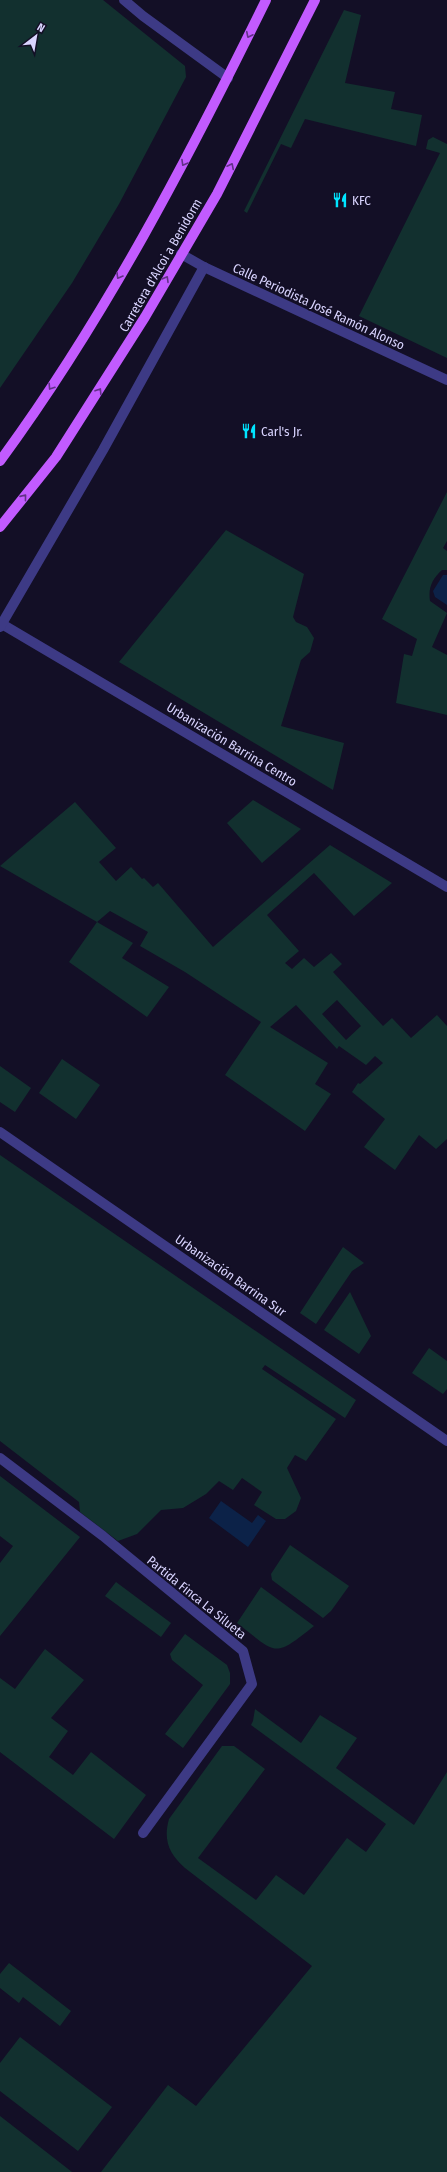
<svg xmlns="http://www.w3.org/2000/svg" width="447" height="2172" viewBox="0 0 447 2172" font-family="'Fira Sans Condensed',sans-serif">
<style>
.green{fill:#12302f;fill-rule:evenodd}
.water{fill:#0c2248}
.lines{fill:none;stroke-linecap:round;stroke-linejoin:round}
.minor{stroke:#3d3a85;stroke-width:10}
.major{stroke:#c25bff;stroke-width:10}
.oneway{stroke:#623188}
.labels{text-anchor:middle;stroke-width:3.5;stroke-linejoin:round;paint-order:stroke}
.poi-label{font-size:13px;fill:#d9d4ff;stroke:#130f26;text-anchor:start}
.street-label{font-size:13px;fill:#d9d4ff;stroke:#130f26}
</style>
<rect width="100%" height="100%" fill="#130f26"/>
<g class="green">
<path d="M0,0h103l82,66 1,11 -67,127 -47,79 -72,105z"/>
<path d="M344,10l17,5 -16,68 50,9 -4,17 31,6 -6,31 -111,-27 -14,29 -10,-4 -34,69 -3,-2z"/>
<path d="M433,137l14,7v214l-88,-42 81,-163 -14,-4 2,-9z"/>
<path d="M447,492v49l-4,7 4,3v19h-5c-10,9 -14,18 -12,31l17,12 -15,34 15,8v60l-51,-12 8,-49 8,2 5,-17 -35,-20z"/>
<path d="M226,530l78,44 -11,43 3,5 11,5 7,11 -4,14 -9,8 -20,66 63,17 -11,47 -214,-128z"/>
<path d="M253,800l48,29 -39,34 -35,-40z"/>
<path d="M75,802l41,46 -17,14 17,19 15,-14 11,12 2,-1 9,9 5,-4 55,64 117,-102 62,38 -38,33 -40,-43 -47,42 32,36 -14,12 7,6 12,-11 10,9 17,-14 11,11 -9,8 50,54 9,-8 19,20 26,-23 10,11v113l-11,10 -17,-14 -24,35 -31,-23 21,-28 -33,-27 6,-9 2,1 23,-21 -8,-7 -9,9 -27,-19 -2,3 -41,-44 -26,22 58,36 -13,21 16,10 -26,37 -80,-56 36,-53 -76,-50 -45,-26 8,-14 -38,-21 -13,11 36,21 -11,15 47,29 -22,30 -78,-55 28,-40 -97,-56zM337,1000l24,26 -15,14 -24,-26z"/>
<path d="M62,1059l38,26 -24,34 -37,-26z"/>
<path d="M0,1066l31,22 -16,24 -15,-10z"/>
<path d="M0,1155l356,245 -11,18 -80,-53 -3,4 74,50 -30,42 -11,-6 -8,13 14,30 -5,13 -11,8h-9l-22,-14 8,-13 -20,-14 -9,12 -14,-9 -13,13 -23,14 -22,2 -24,24 -19,7 -38,-29 -1,-10 -79,-61z"/>
<path d="M343,1247l21,16 -12,8 -36,53 -16,-11z"/>
<path d="M350,1292l21,44 -12,18 -35,-24z"/>
<path d="M429,1348l18,13v28l-4,5 -31,-21z"/>
<path d="M0,1476l80,61 -80,99v-73l13,-17 -13,-10z"/>
<path d="M290,1545l59,41 -18,25 -8,7 -51,-38 -1,-6z"/>
<path d="M116,1582l55,41 -10,14 -56,-41z"/>
<path d="M261,1587l53,39c-41,33 -37,28 -77,-3z"/>
<path d="M185,1634l42,31 3,8v11l-47,64 -18,-14 38,-49 -31,-25 -2,-6z"/>
<path d="M45,1649l39,31 -33,38 17,13 -19,26 24,18 18,-23 55,43 -32,44 -114,-87v-74l15,11z"/>
<path d="M255,1709l46,34 19,-28 37,23 -21,30 78,57 33,-53v400h-346l67,-87 28,21 116,-140 -127,-98c-16,-14 -22,-28 -16,-49l53,-73h12l31,23 -67,89 58,42 20,-25 28,20 43,-57 19,14 20,-28 -135,-99 2,-4z"/>
<path d="M9,1963l62,48 -11,15 -37,-29 -4,6 -19,-15v-14z"/>
<path d="M20,2037l92,70 -34,44 -78,-60v-28z"/>
<path d="M0,2116l72,56h-72z"/>
</g>
<g class="water">
<path d="M443,575h4v30l-12,-8 -2,-6z"/>
<path d="M221,1501l31,22 6,-8 8,6 -18,26 -39,-29z"/>
</g>
<g class="lines">
<g class="minor">
<path d="M124,0l19,16 85,62"/>
<path d="M181,254l23,13 243,113"/>
<path d="M2,624l445,263"/>
<path d="M0,627l103,-177 101,-183"/>
<path d="M0,1132l447,309"/>
<path d="M0,1458l103,78 140,115 9,33 -109,149"/>
</g>
<g class="major">
<path d="M0,461c105,-143 188,-302 266,-461"/>
<path d="M0,527l56,-70 89,-140 72,-123 98,-194"/>
</g>
</g>
<defs><path id="oneway-chevron" d="M-2-3.5L2.5 0L-2 3.5" fill="none" stroke-width="1.6" stroke-linecap="round" stroke-linejoin="round"/></defs>
<g class="oneway">
<use href="#oneway-chevron" transform="translate(249 35) rotate(116)"/>
<use href="#oneway-chevron" transform="translate(184 163) rotate(120)"/>
<use href="#oneway-chevron" transform="translate(231 166) rotate(-63)"/>
<use href="#oneway-chevron" transform="translate(119 276) rotate(120)"/>
<use href="#oneway-chevron" transform="translate(166 279) rotate(-60)"/>
<use href="#oneway-chevron" transform="translate(51 387) rotate(123)"/>
<use href="#oneway-chevron" transform="translate(99 391) rotate(-58)"/>
<use href="#oneway-chevron" transform="translate(24 497) rotate(-51)"/>
</g>
<defs>
<symbol id="restaurant-bare" viewBox="-9 -9 18 18"><path d="M-5-6h1v4h1v-4h1v4h1v-4h1v5L-1.5 .5V6h-2V.5L-5-1ZM5-6V6H3V1.5H1.5Q1.5-4 5-6Z" fill="#00e5ff" stroke="#130f26" stroke-width="2.5" paint-order="stroke"/></symbol>
</defs>
<g fill-rule="evenodd">
<use href="#restaurant-bare" x="329" y="189" width="22" height="22"/>
<use href="#restaurant-bare" x="238" y="420" width="22" height="22"/>
</g>
<g class="labels">
<g class="poi-label">
<text x="352" y="205">KFC</text>
<text x="261" y="436">Carl's Jr.</text>
</g>
<g class="street-label">
<text transform="translate(160 265) rotate(-60)" y="5">Carretera d'Alcoi a Benidorm</text>
<text transform="translate(319 306) rotate(25)" y="5">Calle Periodista José Ramón Alonso</text>
<text transform="translate(232 744) rotate(31)" y="5">Urbanización Barrina Centro</text>
<text transform="translate(231 1275) rotate(35)" y="5">Urbanización Barrina Sur</text>
<text transform="translate(197 1597) rotate(39)" y="5">Partida Finca La Silueta</text>
</g>
</g>
<g transform="translate(36 36) rotate(31)" stroke="#130f26" stroke-width="3" paint-order="stroke">
<path d="M0-3L7 15L0 10L-7 15Z" fill="#d9d4ff"/>
<text y="-6" font-size="11" font-weight="bold" text-anchor="middle" fill="#d9d4ff">N</text>
</g>
</svg>
